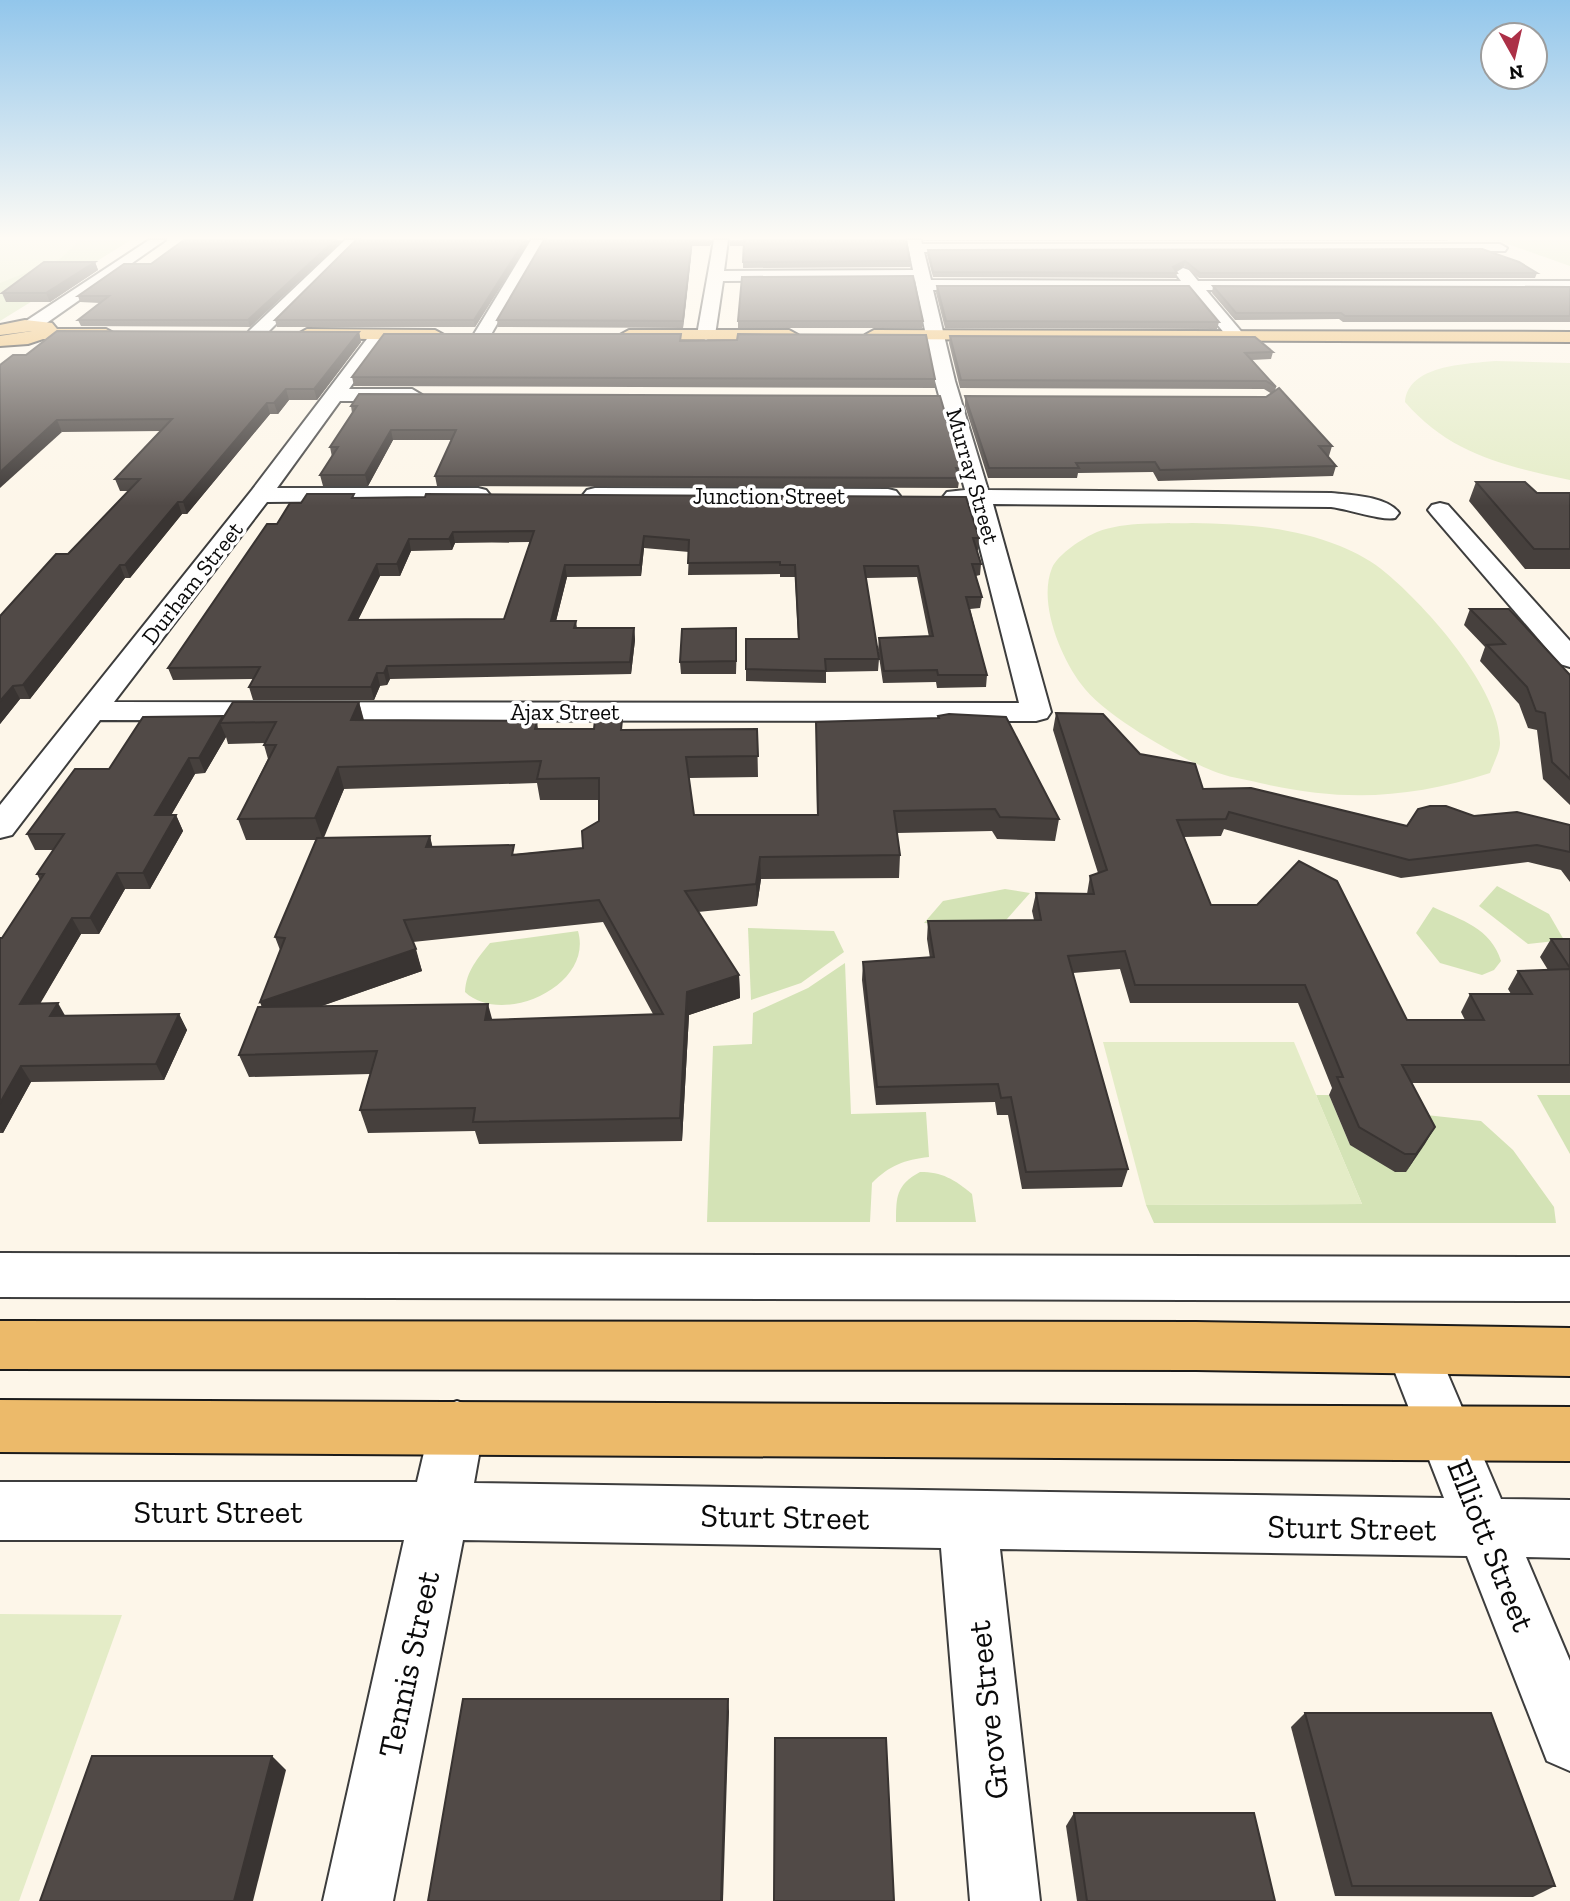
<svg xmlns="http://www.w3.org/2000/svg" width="1570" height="1901" viewBox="0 0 1570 1901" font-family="'Zilla Slab',serif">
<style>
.green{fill:#d4e3b6}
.pitch{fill:#e4ecc7}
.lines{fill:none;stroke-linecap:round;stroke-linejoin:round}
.minor-casing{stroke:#3d3d3d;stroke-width:4}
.major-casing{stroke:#1b1b1b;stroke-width:4}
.minor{fill:#fff;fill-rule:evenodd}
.major{fill:#ecba6a;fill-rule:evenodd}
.wall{fill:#46403d;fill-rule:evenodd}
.shaded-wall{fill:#393432}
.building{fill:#514a47;stroke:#393432;stroke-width:2;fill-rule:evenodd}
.labels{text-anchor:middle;stroke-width:7;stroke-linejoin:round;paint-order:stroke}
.far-street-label{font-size:23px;fill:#0a0a0a;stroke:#fff}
.near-street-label{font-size:33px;fill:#0a0a0a;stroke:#fff}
</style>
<rect width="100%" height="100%" fill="#fdf6e9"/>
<g class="green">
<path d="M0,240h131l-131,81z"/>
<path d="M1496,240h74v26l-65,-23z"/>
<path d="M1497,886l52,28 15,26 -36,4 -49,-38z"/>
<path d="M1005,889l25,4 -30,34 -76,-4 19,-22z"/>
<path d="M1433,907c28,13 58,21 68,54l-7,9 -12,5 -42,-12 -24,-30z"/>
<path d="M748,928l86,3 10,21 -43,31 -50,17z"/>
<path d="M578,931c16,55 -76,96 -113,61 1,-21 13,-34 25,-49z"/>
<path d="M845,963l6,151 75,-2 3,45c-25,3 -39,8 -57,26l-2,39h-163l6,-176 39,-2 1,-31 55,-25z"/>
<path d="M1316,1095h13l21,50 58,-32 73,8 32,29 41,57 2,16h-402l-8,-18 216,-1z"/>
<path d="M1537,1095h33v59z"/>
<path d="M920,1172c22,0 34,7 52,22l4,28h-80c0,-25 0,-37 24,-50z"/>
</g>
<g class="pitch">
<path d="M0,240h80l-20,19 -60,24z"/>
<path d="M1495,361l75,2v117c-65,-14 -120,-26 -165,-78 3,-37 60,-38 90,-41z"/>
<path d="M1192,523c52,1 100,4 148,23 15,6 34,16 46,27 41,34 114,116 114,170 0,9 -7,21 -10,30 -81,26 -148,29 -230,10 -16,-4 -33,-6 -47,-12 -37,-15 -109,-55 -132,-87 -21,-28 -43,-82 -29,-116 6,-14 31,-30 45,-36 28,-11 66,-8 95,-9z"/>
<path d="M1103,1042h191l68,162 -216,1z"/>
<path d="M0,1614l122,1 -103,286h-19z"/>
</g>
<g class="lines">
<defs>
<g id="minor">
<path d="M149,240h16l-127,89h-12l-3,-4 3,-4z"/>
<path d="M345,240h15l-98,98h-12l-3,-4 3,-4z"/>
<path d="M531,240h14l-56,98h-12l-3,-4z"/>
<path d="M714,240h14l-4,31 189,-1 -6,-30h14l1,4h578l7,4 -2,3 -581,1 7,28 250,1 -6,-8 8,-5 6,2 9,11h372v10l-364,-1 39,46 -9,5 -6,-1 -41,-50h-256l22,91 33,109 343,3c19,2 56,3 68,20l-4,5c-13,3 -47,-9 -64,-11l-338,-3 58,208 -4,6 -11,3 -936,-1 -88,115 -12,3v-33l252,-315 121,-159 6,-1 9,5 -39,54h63l10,6 -10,6h-72l-63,87h201l8,2 4,5 -4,5 -219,2 -153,200 905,1 -50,-199 -22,-2 -4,-5 4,-5 18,-2 -30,-109 -20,-101 -192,1 -8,54 -9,5 -9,-5z"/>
<path d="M595,488l293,1 8,2 4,5 -4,5 -8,2 -301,-3 -4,-5 4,-5z"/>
<path d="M1440,503l8,2 122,136v26l-10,-3 -128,-149 -4,-5 4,-5z"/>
<path d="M0,1253l1570,4v44l-1570,-4z"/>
<path d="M1413,1328l18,7 70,164 69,1v58l-44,-1 44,104v110l-23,-10 -80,-205 -467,-7 40,352h-70l-29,-353 -478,-8 -70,361h-70l81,-361h-404v-58h417l13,-55 8,-19 19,-7 19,7 8,19 -10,56 970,15 -57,-146 8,-17z"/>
</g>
<g id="major">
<path d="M25,320l27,3 5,6h49l9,5 -9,5h-63l-15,5 -28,2v-10l32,-5 -32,4v-10z"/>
<path d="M307,329l128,1 9,5 -9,5 -134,-2 -3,-4z"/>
<path d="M629,330h160l9,5 -9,5 -166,-1 -3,-4z"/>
<path d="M874,330l696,2v10l-702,-3 -3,-4z"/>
<path d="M0,1321l1196,1 374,6v48l-374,-6 -1196,-1z"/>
<path d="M0,1400l1570,7v54l-1570,-9z"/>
</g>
</defs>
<use href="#minor" class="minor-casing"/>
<use href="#major" class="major-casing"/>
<use href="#minor" class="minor"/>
<use href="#major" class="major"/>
</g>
<g class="wall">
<path d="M184,240h159l-93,87 -169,-1 -3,-6 22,-17 -20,-1 -2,-6 73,-32z"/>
<path d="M530,240l-55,87h-198l-2,-7z"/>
<path d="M544,240h169l-3,6h-18l-9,82 -185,-1 -1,-7z"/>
<path d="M730,240h176l4,21v6l-167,1v-22h-13z"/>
<path d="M923,240h525l-1,1h-523z"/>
<path d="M928,250l609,23 -2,5h-336l-15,-12 -9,5 2,2 -1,5 -243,-1 -6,-22z"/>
<path d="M95,262l3,8 -48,32h-44l-4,-9z"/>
<path d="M937,286l282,36 -2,7 -272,-1 -9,-35z"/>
<path d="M1213,286l357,1v35h-227l-4,-3 -104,1 -23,-27z"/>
<path d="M738,321h185l-1,7h-184z"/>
<path d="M359,332l2,10 -44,58h-28l-11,14h-8l-83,100h-5l-52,64h-5l-95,121h-10l-20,25v-108l68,-62 60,-63h-8l-5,-12 46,-48 -99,1 -62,-67z"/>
<path d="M950,336l323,16 -2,7 -19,1 24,27 -1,4 57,55 -3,10h-2l9,10 -3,10 -175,5 -5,-9 -75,1 -1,5h-89l-23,-72v-10l301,1 6,-3 -8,-5 -304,-1 -11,-45z"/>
<path d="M681,341l254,38v9l-581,-2 -2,-9z"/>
<path d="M359,394l602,74 -3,20 -521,-2 -2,-10 17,-36h-59l-25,46h-45l-3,-11 12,-18 -2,-10 22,-34 -1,-7z"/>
<path d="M1476,482l61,11h33v76h-45l-56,-68z"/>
<path d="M355,498l624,40 -1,12h-1l4,14 -1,11 -4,1 6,21 -2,11 -10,1 17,66 -1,12 -49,1 -1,-6 -53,1 -5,-33 1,-12 50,-1 -12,-60 -51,1 13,81 -1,12 -52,1v11l-80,-2v-42h52l-3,-62h-15v-3l-92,1 1,-23 -45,-4 -3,28 -74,1 -11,44h20l1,7h57l1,12 -4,34 -241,5 -3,6 -7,1 -6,14h-121l-4,-13 4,-8 -80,1 -5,-12 109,-144 24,-21zM530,542l-26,77 -146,1 22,-44h20l11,-25 41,-1 3,-7z"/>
<path d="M1470,609l100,66v130l-27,-26 -6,-49 -9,-2 -9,-24 -39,-43 5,-14 -21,-22z"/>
<path d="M737,641l-1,33h-55l-1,-12z"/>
<path d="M359,702l5,18 173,1 1,8 85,1 134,-1 1,48 -69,1 5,37h123l-1,-93 121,-4 1,-2 121,103 -4,22 -58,-2 -5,-8 -95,2 3,22 -1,23 -138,1 -4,27 -59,6 41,63 1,23 -51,17 -7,126 -203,3 -4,-13 -107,2 -8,-23 10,-36 -121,3 -10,-22 23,-48 -2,-5 20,-52 -5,-13 41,-97h-70l-8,-21 30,-60 -4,-14 1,-2 -37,1 -2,-7 -21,36 -10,1 -24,41h5l7,16 -33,58h-25l-26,45h-18l-41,70 25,12 114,-2 8,16 -23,50 -133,2 -28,51h-3v-195h2l38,-58 -3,-6 16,-24h-18l-8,-16 82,-65 114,-53zM537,783l3,17h59v21l-16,27 -67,6 -84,-7 -2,-11 -107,2 21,-49zM603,922l50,92 -161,6 -170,-14 100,-35 -9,-29z"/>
<path d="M1056,713l84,41 63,35 204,37 67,-10 96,9v57l-9,-12 -33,-8 -127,16 -177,-49 -3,7 -37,1 27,68 196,115h58l-4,-8 9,-18h41l-3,-5 10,-18 30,-1 -8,-13 11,-18h19v144h-159l24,44 -29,45h-11l-45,-27 -21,-50 3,-7 -34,-85h-168l-10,-34 -47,4 55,196 -6,18 -100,2 -14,-74h-11l-2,-13 -119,3 -14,-125 1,-18 67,-4 -3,-19 1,-18 106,-1 -2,-9 4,-18 51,1 3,-18 8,-3 -45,-143z"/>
<path d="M1305,1713l250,173 -22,11 -198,-1 -44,-169z"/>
<path d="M1074,1813l201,88h-198l-11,-75z"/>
</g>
<g class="shaded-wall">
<path d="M335,240h8l-93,87 -2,-7z"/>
<path d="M525,240h5l-55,87 -1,-7z"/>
<path d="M692,240v6l-9,82v-7z"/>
<path d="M1185,261l-1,5 -12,7 1,-6z"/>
<path d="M95,262l3,8 -48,32 -4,-9z"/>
<path d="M359,332l2,10 -44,58 -3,-11z"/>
<path d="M286,389l3,11 -11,14 -4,-11z"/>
<path d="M267,403l3,11 -83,100 -4,-12z"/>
<path d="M57,420l5,12 -62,56v-16z"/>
<path d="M391,430l2,10 -25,46 -3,-11z"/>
<path d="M178,502l4,12 -52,64 -5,-13z"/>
<path d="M453,532l2,11 -3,7 -3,-11z"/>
<path d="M644,536v12l-3,28 -1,-11z"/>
<path d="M409,539l2,12 -11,25 -3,-12z"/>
<path d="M377,564l3,12 -28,56 -3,-12z"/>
<path d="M120,565l5,13 -95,121 -7,-14z"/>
<path d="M565,565l2,12 -14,56 -2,-12z"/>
<path d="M634,628l1,12 -4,34 -1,-12z"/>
<path d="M387,666l3,13 -3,6 -3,-12z"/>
<path d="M377,673l3,13 -6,14 -3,-13z"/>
<path d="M13,686l7,13 -20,25v-23z"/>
<path d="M359,702l5,21 -13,-3z"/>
<path d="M223,716l-3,7 6,14 -21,36 -6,-15z"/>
<path d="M189,758l6,16 -33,57 -7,-16z"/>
<path d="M338,767l6,22 -21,51 -8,-22z"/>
<path d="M176,815l7,16 -33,58 -7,-16z"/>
<path d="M430,836l5,22 -9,-11z"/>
<path d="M760,857l1,22 -4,27 -1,-22z"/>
<path d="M117,873l8,16 -26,45 -9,-16z"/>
<path d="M72,918l9,16 -51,86 -10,-16z"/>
<path d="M416,949l6,22 -153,53 -9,-22z"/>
<path d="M739,975l1,23 -51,17 -7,126 -2,-23 7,-126z"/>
<path d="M58,1003l9,16 -17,-3z"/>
<path d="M488,1004l6,22 -9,-6z"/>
<path d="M179,1014l8,16 -23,50 -8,-16z"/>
<path d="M21,1066l10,16 -28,51 -3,-4v-26z"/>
<path d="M1435,1127l-10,17 -19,28 10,-18z"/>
<path d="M728,1699l1,13 -6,189h-2z"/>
<path d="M272,1756l14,14 -33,131h-19z"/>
</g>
<g class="building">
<path d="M184,240h151l-87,80h-170l31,-24h-31l46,-32h27z"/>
<path d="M356,240h169l-51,80h-199z"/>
<path d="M544,240h166h-18l-9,81 -186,-1z"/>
<path d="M744,240h162l4,21 -167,1z"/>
<path d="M1482,249l37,13 18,11h-337l-15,-12 -12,6 4,6 -244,-1 -5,-22z"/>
<path d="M44,262h51l-49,31h-44z"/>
<path d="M913,276l10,45h-185l4,-44z"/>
<path d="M937,286h252l30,36 -273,-1z"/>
<path d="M1213,286l357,1v29h-225l-4,-3h-105z"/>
<path d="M57,331l302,1 -45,57h-28l-12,14h-7l-84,99h-5l-53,63h-5l-97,120 -10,1 -13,15v-85l56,-62h12l72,-75h-25l57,-60 -115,1 -57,52v-107l13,-10h13z"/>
<path d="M384,334h297l-1,7 57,-1 1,-6 188,1 9,44 -583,-2z"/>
<path d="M950,336l305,1 18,15 -28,1 31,34 -10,-6 -305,-1z"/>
<path d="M1279,388l53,58h-13l17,20 -176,4 -5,-8 -79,1 3,5h-90l-24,-72 301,1z"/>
<path d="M359,394l581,2 21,72h-5l4,10 -525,-2 21,-46h-65l-26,45h-45l18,-28h-8l27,-41h-6z"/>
<path d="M1476,482h49l12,11h33v56h-36z"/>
<path d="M307,494h47l-2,4 73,-1 1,-3 540,3 13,41h-6l8,26h-9l10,33h-16l21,78h-49l-1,-5 -53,1 -5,-33 54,-2 -15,-70h-54l15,93h-54l1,12 -80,-2v-30h53l-4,-74h-15v-3l-92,1 1,-23 -45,-4 -4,29h-75l-14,56h25l-2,7h60l-4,34 -243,4 -3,7h-7l-6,14h-122l11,-20 -92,1 99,-144h10l13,-21h11zM534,531l-30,88 -155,1 28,-56h20l12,-25h40l4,-7z"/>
<path d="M1470,609h39l61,66v104l-18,-17 -7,-49 -9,-2 -9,-24 -40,-42 18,-1z"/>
<path d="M736,628v33l-56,1 2,-33z"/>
<path d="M233,702h126l-8,18 186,1 -2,8h59l1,-9h27l-1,10 136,-1 1,27 -72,1 8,58h124l-2,-93 123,-4 -1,-2 11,-2 57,3 53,102 -59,-2 -5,-8 -101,2 6,44 -140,2 -4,27 -71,7 54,84 -52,17 -7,126 -207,4 2,-14 -115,2 17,-59 -138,4 19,-48 230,-3 -3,16 178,-6 -64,-114 -195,20 12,29 -156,53 25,-64 -10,-1 42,-99 113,-2 -4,11 88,-2 -2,10 71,-7 -1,-17 17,-10v-43l-62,1 4,-18 -203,6 -23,51 -77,1 38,-74h-12l12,-23 -56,1z"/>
<path d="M1056,713l47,1 37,40 55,10 8,25 48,-1 156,38 11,-17 12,-3h16l28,10 43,-4 53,13v27l-33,-7 -128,15 -180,-48 -3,7 -49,1 34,85h46l42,-44 38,20 70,139h77l-14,-26h62l-14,-23 52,-2v96h-168l33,62 -19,27h-11l-46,-27 -22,-50h6l-38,-92h-170l-10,-34 -57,5 60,213 -102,3 -15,-75 -10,1 -3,-14 -121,3 -14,-125 71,-5 -6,-36 113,-1 -5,-27 58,1 -4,-18 17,-6z"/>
<path d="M223,716l-24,42h-10l-34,57h21l-33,58h-26l-27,45h-18l-52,86 38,-1 -8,13 129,-2 -23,50 -135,2 -21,37v-165h2l42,-64h-7l27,-40h-37l48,-65h34l34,-52z"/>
<path d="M1551,939h19v29z"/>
<path d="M463,1699h265l-7,202h-293z"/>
<path d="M1305,1713h186l64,173h-203z"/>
<path d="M775,1738h111l8,163h-120z"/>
<path d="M92,1756h180l-38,145h-194z"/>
<path d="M1074,1813h180l21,88h-188z"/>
</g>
<linearGradient id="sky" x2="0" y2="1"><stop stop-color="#92c6eb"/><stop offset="0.47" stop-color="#fefbf5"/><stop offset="1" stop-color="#fefbf5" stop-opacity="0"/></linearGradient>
<rect width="1570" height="506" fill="url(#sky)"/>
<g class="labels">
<g class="far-street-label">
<text transform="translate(973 476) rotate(74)" y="8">Murray Street</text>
<text x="769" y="504">Junction Street</text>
<text transform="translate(192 583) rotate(-52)" y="8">Durham Street</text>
<text x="565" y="720">Ajax Street</text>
</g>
<g class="near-street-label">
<text x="218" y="1523">Sturt Street</text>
<text transform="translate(785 1516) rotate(1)" y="12">Sturt Street</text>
<text transform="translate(1352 1527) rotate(1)" y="12">Sturt Street</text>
<text transform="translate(1492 1545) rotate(68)" y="12">Elliott Street</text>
<text transform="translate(408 1664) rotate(-78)" y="12">Tennis Street</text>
<text transform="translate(987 1710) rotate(-96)" y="12">Grove Street</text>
</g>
</g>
<g transform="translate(1514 56) rotate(172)"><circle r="33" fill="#ffffff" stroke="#9d9d9d" stroke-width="2"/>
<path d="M0-5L12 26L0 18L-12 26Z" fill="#ac3047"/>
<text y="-10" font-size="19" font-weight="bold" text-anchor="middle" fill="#0a0a0a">N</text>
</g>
</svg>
